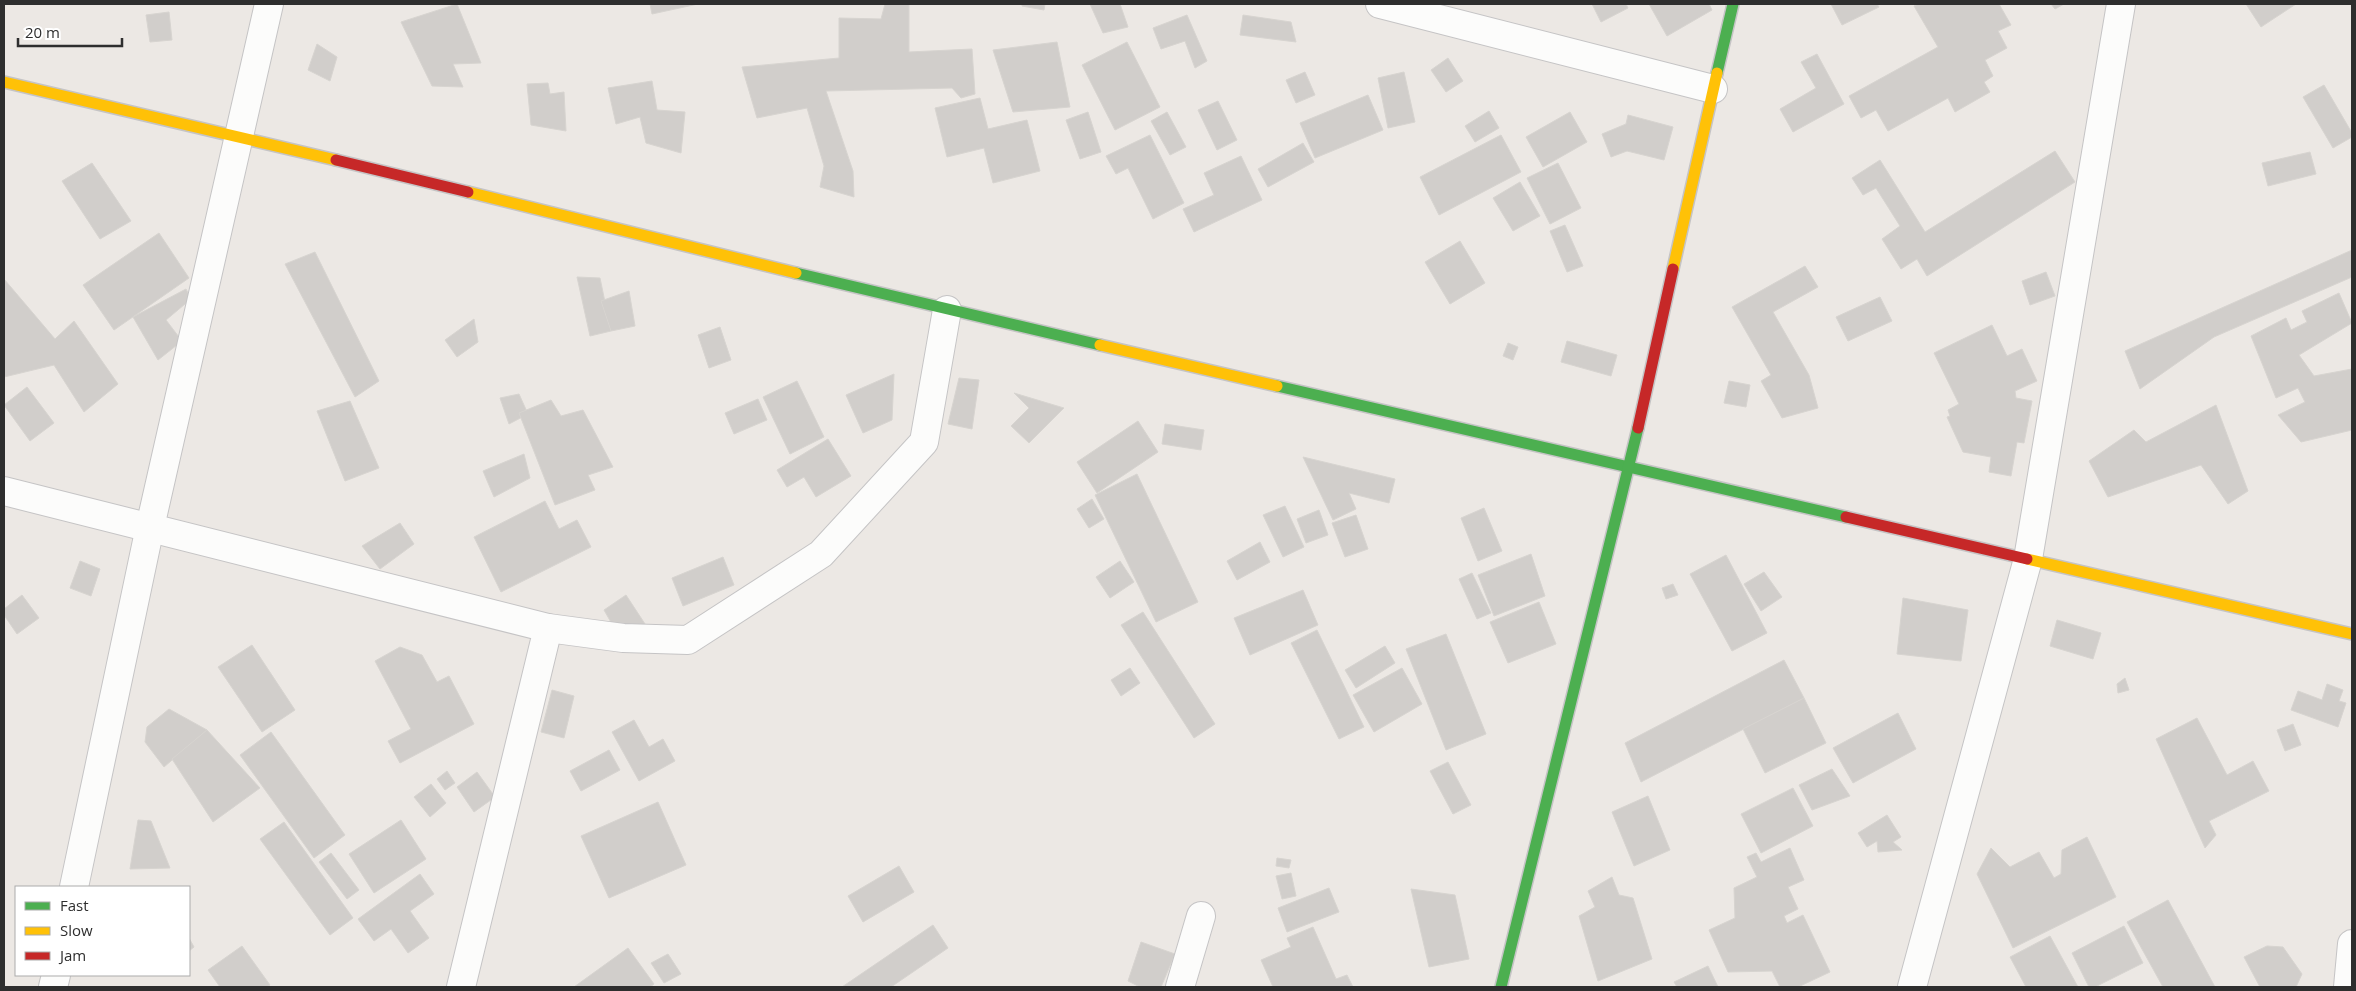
<svg xmlns="http://www.w3.org/2000/svg" width="2356" height="991" viewBox="0 0 2356 991" font-family="'Open Sans',sans-serif">
<style>
.building{fill:#d1cecb;stroke:#d7d4d0}
.lines{fill:none;stroke-linecap:round;stroke-linejoin:round}
.street-casing{stroke:#c5c4c5;stroke-width:30}
.fast-casing{stroke:#c5c4c5;stroke-width:14}
.slow-casing{stroke:#c5c4c5;stroke-width:14}
.jam-casing{stroke:#c5c4c5;stroke-width:14}
.street{stroke:#fcfcfb;stroke-width:28}
.fast{stroke:#4caf50;stroke-width:11}
.slow{stroke:#ffc107;stroke-width:11}
.jam{stroke:#c62828;stroke-width:11}
</style>
<rect width="100%" height="100%" fill="#ece8e4"/>
<g class="building">
<path d="M457,4l24,59 -28,1 10,23 -31,-1 -31,-64z"/>
<path d="M650,4h48l-46,10z"/>
<path d="M885,4h24v48l63,-3 3,45 -14,4 -9,-10 -126,3 27,80 1,26 -34,-10 4,-21 -17,-58 -50,10 -15,-51 97,-9v-40l42,1z"/>
<path d="M1022,4h23l-1,6 -22,-4z"/>
<path d="M1090,4h30l8,23 -25,6z"/>
<path d="M1592,4h34l2,4 -27,14z"/>
<path d="M1649,4h60l3,6 -45,26z"/>
<path d="M1831,4h46l2,3 -37,18z"/>
<path d="M1918,4h81l12,21 -13,6 9,17 -22,12 8,16 -9,6 6,10 -35,20 -7,-14 -60,33 -12,-21 -15,8 -12,-22 89,-49 -24,-41z"/>
<path d="M2051,4h13l-9,5z"/>
<path d="M2246,4h50l-35,23z"/>
<path d="M169,12l3,28 -22,2 -4,-27z"/>
<path d="M1187,15l20,46 -12,7 -10,-27 -24,8 -8,-21z"/>
<path d="M1243,15l48,7 5,20 -56,-7z"/>
<path d="M1057,42l13,65 -57,5 -20,-62z"/>
<path d="M1127,42l33,65 -45,23 -33,-65z"/>
<path d="M317,44l20,13 -7,24 -22,-11z"/>
<path d="M1817,54l27,50 -51,28 -13,-23 36,-21 -15,-26z"/>
<path d="M1448,58l15,23 -17,11 -15,-22z"/>
<path d="M1305,72l10,23 -19,8 -10,-23z"/>
<path d="M1404,72l11,50 -27,6 -10,-50z"/>
<path d="M652,81l5,29 28,2 -4,41 -35,-10 -6,-26 -24,7 -8,-36z"/>
<path d="M548,83l2,11 14,-2 2,39 -35,-6 -4,-41z"/>
<path d="M2324,85l28,48v4l-19,11 -30,-51z"/>
<path d="M1368,95l15,35 -68,28 -15,-35z"/>
<path d="M980,98l8,31 39,-9 13,51 -47,12 -9,-35 -37,9 -12,-49z"/>
<path d="M1218,101l19,39 -20,10 -19,-40z"/>
<path d="M1489,111l10,17 -24,14 -10,-16z"/>
<path d="M1088,112l13,40 -21,7 -14,-39z"/>
<path d="M1167,112l19,35 -16,8 -19,-34z"/>
<path d="M1570,112l17,30 -44,25 -17,-30z"/>
<path d="M1628,115l45,12 -9,33 -37,-9 -16,6 -9,-23 24,-10z"/>
<path d="M1150,135l34,68 -31,16 -25,-51 -12,6 -10,-18z"/>
<path d="M1501,135l20,37 -82,43 -19,-38z"/>
<path d="M1303,143l11,19 -46,25 -10,-18z"/>
<path d="M2055,151l20,31 -148,94 -10,-17 -16,10 -19,-30 18,-13 -24,-38 -13,7 -11,-17 28,-18 45,72z"/>
<path d="M2310,152l6,22 -48,12 -6,-23z"/>
<path d="M1241,156l21,44 -68,32 -11,-23 31,-14 -10,-22z"/>
<path d="M92,163l39,58 -31,18 -38,-58z"/>
<path d="M1558,163l23,45 -31,16 -23,-46z"/>
<path d="M1520,182l20,34 -27,15 -20,-33z"/>
<path d="M1565,225l18,41 -16,6 -17,-41z"/>
<path d="M159,233l30,45 -75,52 -31,-45z"/>
<path d="M1460,241l25,42 -35,21 -25,-42z"/>
<path d="M2352,250v27l-138,60 -74,52 -15,-38z"/>
<path d="M315,252l64,129 -24,16 -70,-133z"/>
<path d="M1805,266l13,21 -45,25 36,63 9,33 -36,10 -21,-37 10,-6 -39,-68z"/>
<path d="M2046,272l9,24 -25,9 -8,-24z"/>
<path d="M577,277l23,1 11,53 -21,5z"/>
<path d="M4,279l51,60 19,-18 44,63 -34,28 -30,-47 -50,12z"/>
<path d="M186,289l5,10 -25,21 16,21 -24,19 -25,-43z"/>
<path d="M629,291l6,35 -24,5 -10,-30z"/>
<path d="M2339,293l13,30 -53,32 15,21 38,-7v61l-51,12 -23,-27 27,-13 -7,-14 -22,10 -25,-62 35,-18 5,12 16,-8 -5,-11z"/>
<path d="M1880,297l12,24 -44,20 -12,-24z"/>
<path d="M474,319l4,23 -21,15 -12,-17z"/>
<path d="M1992,325l15,31 15,-7 15,32 -22,10 1,7 16,3 -8,42 -7,-1 -6,34 -22,-4 2,-15 -28,-5 -16,-35 3,-1 -2,-6 11,-6 -25,-51z"/>
<path d="M720,327l11,33 -22,8 -11,-33z"/>
<path d="M1567,341l50,14 -6,21 -50,-14z"/>
<path d="M1508,343l10,4 -5,13 -10,-4z"/>
<path d="M894,374l-2,46 -29,13 -17,-38z"/>
<path d="M959,378l20,2 -7,49 -24,-5z"/>
<path d="M797,381l27,56 -34,17 -27,-57z"/>
<path d="M1729,381l21,4 -4,22 -22,-4z"/>
<path d="M27,387l27,36 -24,18 -26,-36z"/>
<path d="M1014,393l50,15 -35,35 -18,-17 18,-18z"/>
<path d="M519,394l9,20 -19,10 -9,-26z"/>
<path d="M758,399l9,21 -33,14 -9,-21z"/>
<path d="M551,400l10,16 22,-6 30,57 -25,8 7,15 -40,15 -36,-92z"/>
<path d="M350,401l29,67 -34,13 -28,-70z"/>
<path d="M2216,405l32,86 -20,13 -27,-39 -93,32 -19,-36 45,-31 12,12z"/>
<path d="M1138,421l20,31 -61,41 -20,-31z"/>
<path d="M1165,424l39,6 -3,20 -39,-6z"/>
<path d="M828,439l23,37 -35,21 -12,-20 -17,10 -10,-17z"/>
<path d="M524,454l6,24 -36,19 -11,-26z"/>
<path d="M1303,457l92,22 -6,24 -40,-10 7,16 -23,11z"/>
<path d="M1137,474l61,128 -42,20 -61,-127z"/>
<path d="M1092,499l12,20 -15,9 -12,-19z"/>
<path d="M545,501l14,28 18,-9 14,27 -90,45 -27,-55z"/>
<path d="M1285,506l19,41 -21,10 -20,-42z"/>
<path d="M1484,508l18,43 -24,10 -17,-43z"/>
<path d="M1319,510l9,25 -22,8 -9,-24z"/>
<path d="M1356,515l12,34 -23,8 -13,-34z"/>
<path d="M400,523l14,21 -34,25 -18,-23z"/>
<path d="M1260,542l10,20 -33,18 -10,-19z"/>
<path d="M1531,554l14,42 -51,20 -16,-41z"/>
<path d="M1726,555l41,78 -35,18 -42,-77z"/>
<path d="M723,557l11,28 -51,21 -11,-28z"/>
<path d="M80,561l20,8 -9,27 -21,-8z"/>
<path d="M1120,561l14,21 -24,16 -14,-21z"/>
<path d="M1764,572l18,25 -21,14 -17,-27z"/>
<path d="M1472,573l19,40 -14,6 -18,-40z"/>
<path d="M1673,584l5,11 -12,4 -4,-11z"/>
<path d="M1303,590l15,35 -68,30 -16,-37z"/>
<path d="M22,595l17,23 -22,16 -13,-19v-6z"/>
<path d="M626,595l21,32 -35,-3 -8,-14z"/>
<path d="M1903,598l65,12 -7,51 -64,-7z"/>
<path d="M1539,602l17,42 -48,19 -18,-41z"/>
<path d="M1143,612l72,112 -21,14 -73,-113z"/>
<path d="M2057,620l44,13 -8,26 -43,-13z"/>
<path d="M1317,630l47,97 -25,12 -48,-96z"/>
<path d="M1446,634l40,100 -40,16 -40,-101z"/>
<path d="M252,645l43,65 -33,22 -44,-65z"/>
<path d="M1385,646l10,17 -39,25 -11,-18z"/>
<path d="M400,647l22,8 15,27 12,-6 25,48 -74,39 -12,-22 23,-12 -36,-68z"/>
<path d="M1784,660l20,38 -163,84 -16,-39z"/>
<path d="M1130,668l10,15 -19,13 -10,-16z"/>
<path d="M1402,668l20,36 -48,28 -21,-37z"/>
<path d="M2125,678l4,12 -11,3 -1,-9z"/>
<path d="M2327,684l16,6 -4,11 7,2 -8,24 -47,-17 7,-19 24,9z"/>
<path d="M552,690l22,6 -10,42 -23,-6z"/>
<path d="M1804,698l22,45 -61,30 -22,-44z"/>
<path d="M169,709l38,21 -43,37 -19,-25 2,-15z"/>
<path d="M1898,713l18,36 -63,34 -20,-35z"/>
<path d="M2197,718l30,57 26,-14 16,30 -60,30 7,14 -11,13 -49,-109z"/>
<path d="M634,720l15,27 14,-8 12,22 -36,20 -27,-49z"/>
<path d="M2293,724l8,21 -16,6 -8,-21z"/>
<path d="M207,730l53,58 -47,34 -41,-63z"/>
<path d="M271,732l74,103 -31,23 -74,-103z"/>
<path d="M609,750l11,20 -39,21 -11,-20z"/>
<path d="M1448,762l23,43 -18,9 -23,-43z"/>
<path d="M1832,769l18,27 -38,14 -13,-25z"/>
<path d="M447,771l8,12 -10,7 -8,-11z"/>
<path d="M477,772l18,25 -21,15 -17,-25z"/>
<path d="M431,784l15,19 -16,14 -16,-20z"/>
<path d="M1793,788l20,38 -52,27 -20,-39z"/>
<path d="M1648,796l22,54 -36,16 -22,-54z"/>
<path d="M658,802l28,63 -77,33 -28,-62z"/>
<path d="M1887,815l14,22 -8,5 9,8 -24,2 -1,-11 -10,6 -9,-14z"/>
<path d="M138,820l13,1 19,47 -40,1z"/>
<path d="M401,820l25,39 -52,34 -25,-39z"/>
<path d="M284,822l69,96 -23,17 -70,-96z"/>
<path d="M2087,837l29,60 -103,51 -36,-74 14,-26 19,19 29,-15 15,26 7,-4 1,-24z"/>
<path d="M1790,848l14,32 -16,7 10,22 -14,7 3,7 16,-8 27,57 -32,15h-18l-8,-16 -44,1 -19,-42 26,-12 -1,-30 23,-11 -10,-20 9,-4 5,9z"/>
<path d="M331,853l28,37 -12,9 -28,-37z"/>
<path d="M1277,858l14,2 -2,8 -13,-2z"/>
<path d="M899,866l15,26 -51,30 -15,-26z"/>
<path d="M1291,873l5,23 -14,3 -6,-23z"/>
<path d="M420,874l14,20 -24,17 19,27 -21,15 -17,-24 -17,12 -16,-22z"/>
<path d="M1612,877l7,18 14,3 19,61 -54,22 -19,-65 16,-9 -7,-16z"/>
<path d="M1329,888l10,24 -52,20 -9,-24z"/>
<path d="M1411,889l44,6 14,64 -40,8z"/>
<path d="M2168,900l47,87h-52l-36,-65z"/>
<path d="M933,925l15,23 -57,39h-49z"/>
<path d="M2124,926l19,37 -48,24h-6l-17,-34z"/>
<path d="M1313,927l23,52 11,-4 6,12h-80l-12,-27 30,-13 -4,-9z"/>
<path d="M2050,936l28,51h-52l-16,-30z"/>
<path d="M189,938l5,9 -5,4z"/>
<path d="M1141,942l34,12 -14,33h-21l-12,-6z"/>
<path d="M242,946l28,39 -3,2h-47l-12,-17z"/>
<path d="M2267,946l16,1 19,27 -6,13h-36l-16,-30z"/>
<path d="M628,948l26,36 -4,3h-76z"/>
<path d="M668,954l13,20 -17,9 -13,-20z"/>
<path d="M1708,966l10,21h-41l-3,-5z"/>
</g>
<g class="lines">
<defs>
<g id="street">
<path d="M1380,4l333,85"/>
<path d="M4,491l544,137 -87,359"/>
<path d="M548,628l75,10 65,2 133,-86 103,-112 23,-132"/>
<path d="M74,887l76,-360 119,-523"/>
<path d="M53,987l3,-12"/>
<path d="M1180,987l21,-71"/>
<path d="M1912,987l116,-428 93,-555"/>
<path d="M2348,987l4,-43"/>
</g>
<g id="fast">
<path d="M1717,73l16,-69"/>
<path d="M796,273l304,72"/>
<path d="M1277,386l569,131"/>
<path d="M1501,987l137,-559"/>
</g>
<g id="slow">
<path d="M4,82l332,78"/>
<path d="M468,192l328,81"/>
<path d="M1673,269l44,-196"/>
<path d="M1100,345l177,41"/>
<path d="M2027,559l325,75"/>
</g>
<g id="jam">
<path d="M336,160l132,32"/>
<path d="M1638,428l35,-159"/>
<path d="M1846,517l181,42"/>
</g>
</defs>
<use href="#street" class="street-casing"/>
<use href="#fast" class="fast-casing"/>
<use href="#slow" class="slow-casing"/>
<use href="#jam" class="jam-casing"/>
<use href="#street" class="street"/>
<use href="#fast" class="fast"/>
<use href="#slow" class="slow"/>
<use href="#jam" class="jam"/>
</g>
<rect width="2356" height="991" fill="none" stroke="#2e2e2e" stroke-width="10"/>
<rect x="15" y="886" width="175" height="90" fill="#ffffff" stroke="#ababab"/>
<rect x="25" y="902" width="25" height="8" fill="#4caf50" stroke="#ababab"/>
<text x="60" y="911" font-size="15" fill="#2e2e2e">Fast</text>
<rect x="25" y="927" width="25" height="8" fill="#ffc107" stroke="#ababab"/>
<text x="60" y="936" font-size="15" fill="#2e2e2e">Slow</text>
<rect x="25" y="952" width="25" height="8" fill="#c62828" stroke="#ababab"/>
<text x="60" y="961" font-size="15" fill="#2e2e2e">Jam</text>
<path d="M18 38v8h104v-8" fill="none" stroke="#2e2e2e" stroke-width="2.5"/>
<text x="25" y="38" font-size="15" fill="#2e2e2e" stroke="#ffffff" stroke-width="4" paint-order="stroke">20 m</text>
</svg>
